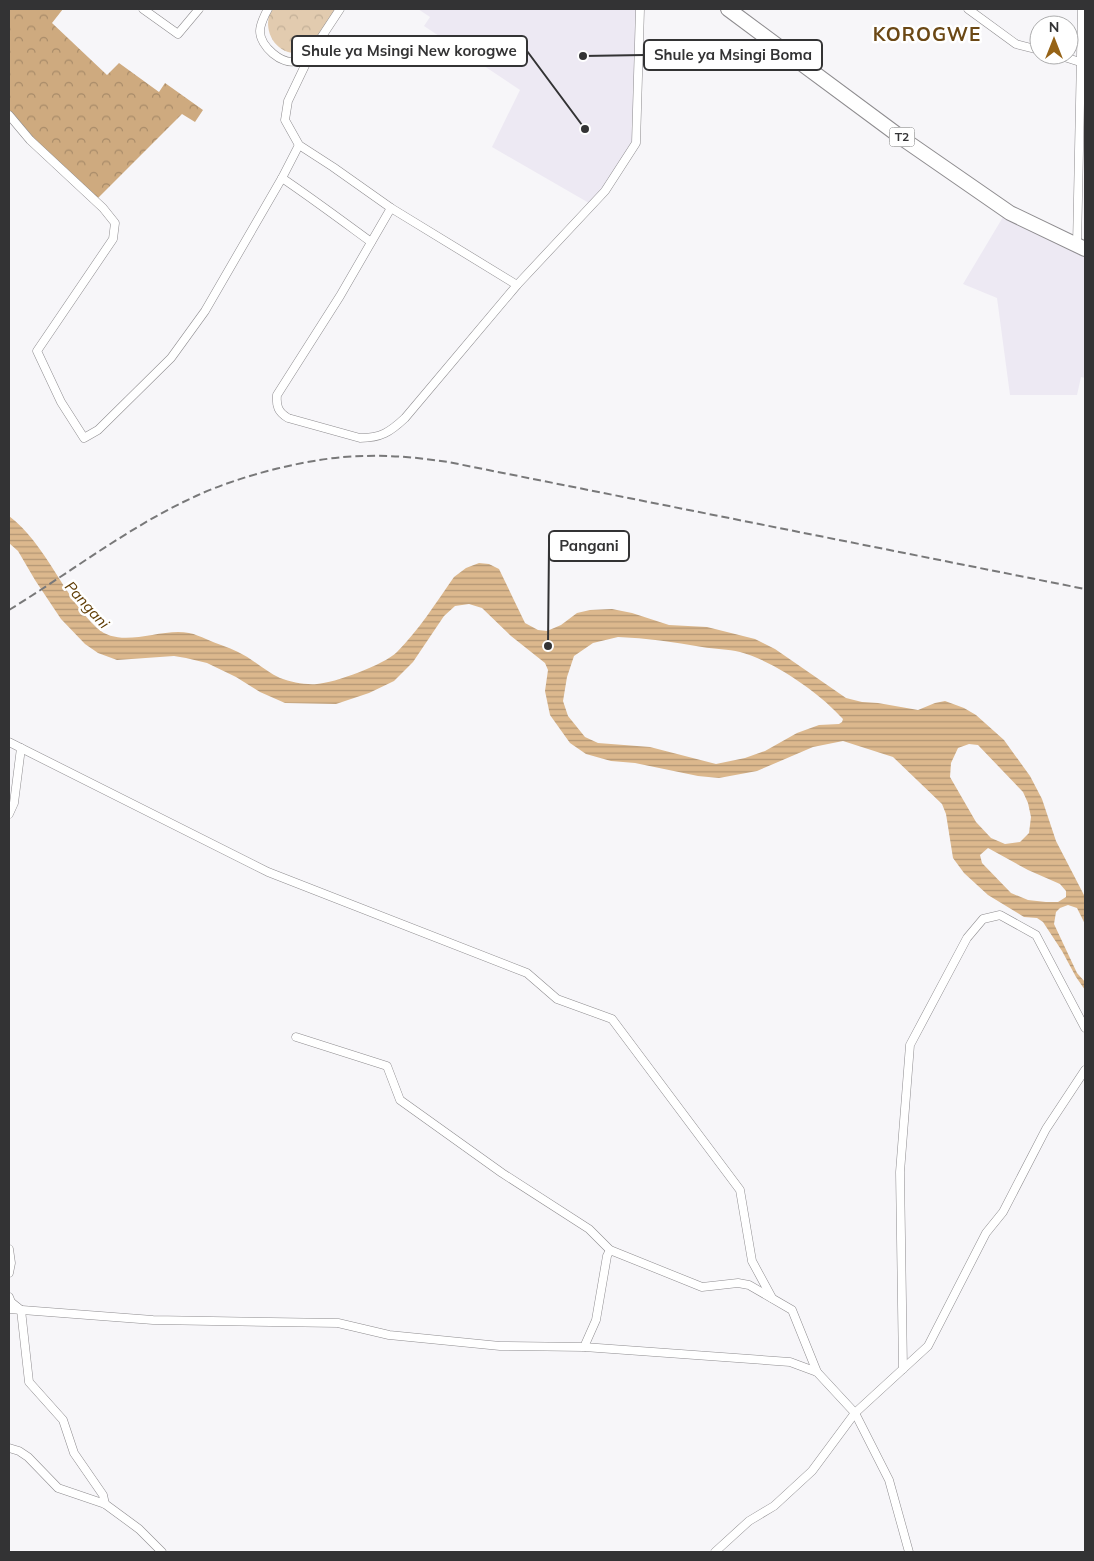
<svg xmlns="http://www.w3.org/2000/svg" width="1094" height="1561" viewBox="0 0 1094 1561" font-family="Mulish,sans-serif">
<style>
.built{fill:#ede9f3}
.forest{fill:url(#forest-crowns)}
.park{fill:url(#park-crowns)}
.water{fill:url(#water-rules);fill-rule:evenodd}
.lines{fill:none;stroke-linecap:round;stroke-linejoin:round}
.street-casing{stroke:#8e8c8f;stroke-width:9}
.highway-casing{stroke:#8e8c8f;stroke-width:16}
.street{stroke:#fff;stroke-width:8}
.highway{stroke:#fff;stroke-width:14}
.rail{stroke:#787879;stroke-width:2;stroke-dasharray:8 4;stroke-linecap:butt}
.labels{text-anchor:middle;stroke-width:5;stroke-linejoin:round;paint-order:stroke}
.shield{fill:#fff;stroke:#707071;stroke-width:1}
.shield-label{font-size:12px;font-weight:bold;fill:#333334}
.water-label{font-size:15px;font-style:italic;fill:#603d05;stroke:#fff}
.district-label{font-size:19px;font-weight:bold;letter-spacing:1px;fill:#6b4815;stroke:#fff}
.leader{fill:none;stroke:#333334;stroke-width:2}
.callout-dot{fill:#333334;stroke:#fff;stroke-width:2}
.callout{fill:#fff;stroke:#333334;stroke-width:2}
.callout-label{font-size:15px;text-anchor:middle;font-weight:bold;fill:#333334}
</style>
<defs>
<pattern id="forest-crowns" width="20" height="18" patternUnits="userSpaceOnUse" patternTransform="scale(1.25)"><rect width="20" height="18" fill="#ceaa7f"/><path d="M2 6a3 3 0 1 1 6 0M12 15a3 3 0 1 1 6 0" fill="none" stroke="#a88b69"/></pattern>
<pattern id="park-crowns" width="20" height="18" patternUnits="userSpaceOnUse" patternTransform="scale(1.25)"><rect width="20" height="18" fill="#e2cbaf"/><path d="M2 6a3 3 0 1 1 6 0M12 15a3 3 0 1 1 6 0" fill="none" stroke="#c2af97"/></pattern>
<pattern id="water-rules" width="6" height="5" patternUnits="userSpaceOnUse" patternTransform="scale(1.25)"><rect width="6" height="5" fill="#dcb88d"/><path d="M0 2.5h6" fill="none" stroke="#b39674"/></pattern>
</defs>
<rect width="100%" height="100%" fill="#f7f6f9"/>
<g class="built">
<path d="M418,9h219l-4,133 -30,47 -14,14 -97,-56 28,-57 -96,-64 6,-9z"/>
<path d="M1003,217l82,40v121l-4,-1 -4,18h-67l-13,-97 -34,-14z"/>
</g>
<path class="forest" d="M9,9h54l-11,14 55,52 12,-12 40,29 6,-9 38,27 -8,12 -13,-8 -85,85 -65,-61 -23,-27z"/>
<path class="park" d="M272,9h64l-28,41c-6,1 -14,4 -20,2 -18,-6 -25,-28 -16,-43z"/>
<path class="water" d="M9,516c37,28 54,80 88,112 24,22 64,-1 92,5 6,1 12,4 17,6 11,5 22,8 32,13 15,7 27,19 42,26 11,4 25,7 37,6 17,-1 67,-19 80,-32 21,-21 39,-49 57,-75l12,-9 13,-5 10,1 10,5 26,54 13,7 9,1 14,-6 16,-12 13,-3 22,-1 20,4 37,12 38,2 48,12 20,10 71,49 16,4 16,1 40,7 17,-7 10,-2 19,7 12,7 28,25 26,36 12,23 14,42 29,56v27l-8,-16 -9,-3 -8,3 -4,4 -2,12 23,49 8,9v8l-9,-13 -14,-26 -19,-29 -6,-4 -13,-1 -36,-22 -24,-22 -11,-15 -7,-44 -4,-10 -49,-47 -50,-16 -30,6 -56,24 -38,7 -21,-2 -63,-13 -24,-2 -25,-7 -16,-11 -20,-28 -5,-24 3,-21 -3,-7 -34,-27 -29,-28 -13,-4 -14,2 -11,10 -31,46 -19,19 -25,12 -33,11 -51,-1 -25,-11 -24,-15 -29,-14 -21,-5 -12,-2 -57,4 -19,-7 -13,-9 -24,-25 -26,-39 -17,-29 -9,-8zM618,637c28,1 56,5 84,10 13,2 26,2 38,5 34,9 80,41 103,67l-1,3 -3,2 -20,1 -22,8 -32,18 -20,7 -29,6 -66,-17 -52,-4 -13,-6 -17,-21 -5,-15 4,-24 7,-21 19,-13zM969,744l9,1 45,47 5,11 3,14 -2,16 -9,9 -15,2 -14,-6 -15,-16 -26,-45 1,-14 7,-15zM988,848l40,22 32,14 6,7v6l-8,5h-12l-18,-2 -17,-7 -29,-30 -2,-8z"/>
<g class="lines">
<defs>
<g id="street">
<path d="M143,9l35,25 21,-25"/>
<path d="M268,9c-3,5 -8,16 -8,22 0,15 22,35 37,30 4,-1 9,-6 14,-8"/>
<path d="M340,9l-29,44 -23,48 -3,19 14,25 34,22 58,41 126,77"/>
<path d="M968,9l48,35 23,6"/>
<path d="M1058,55l22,7"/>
<path d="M9,115l21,25 73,68 12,15 -2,16 -76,112 24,51 23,36 14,-8 73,-72 34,-47 77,-133 17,-33"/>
<path d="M282,178c31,21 59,42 89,64"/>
<path d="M391,208l-51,88 -63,99c-1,11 1,17 11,23l72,20c21,0 30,-6 45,-20l112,-133 88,-94 31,-48 4,-134"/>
<path d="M1077,245l5,-236"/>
<path d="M9,742l259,130 259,101 30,26 55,20 128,171 12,71 20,37"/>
<path d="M9,814l5,-11 7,-55"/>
<path d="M296,1037l91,29 13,34 102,73 87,56 21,21 92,37 36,-4 11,2 43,25 25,62"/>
<path d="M9,1249l2,14 -2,10"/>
<path d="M9,1297l2,5 10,8 8,72 34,38 11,33 29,42 2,9"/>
<path d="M9,1309l144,11 185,3 51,12 111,11 84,1 206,15 27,10 38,41 34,67 20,72"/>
<path d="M584,1347l12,-27 11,-64 3,-6"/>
<path d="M903,1369l-3,-197 10,-127 57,-107 16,-19 17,-4 36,20 49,93"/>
<path d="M9,1448l10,3 9,6 30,31 47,16 34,25 23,23"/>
<path d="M715,1552l34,-31 25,-15 38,-35 43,-58 73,-67 58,-113 17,-21 43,-83 39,-59"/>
</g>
<path id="highway" d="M728,9l178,132 104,72 75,36"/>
</defs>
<use href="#street" class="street-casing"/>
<use href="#highway" class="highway-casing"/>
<use href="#street" class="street"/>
<use href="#highway" class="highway"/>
<path class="rail" d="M9,610c62,-38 121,-84 187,-114 45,-21 120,-40 169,-40 28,-1 56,2 83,6l637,127"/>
</g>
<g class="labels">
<rect class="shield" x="889.5" y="127.5" width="25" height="19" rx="4"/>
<g class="shield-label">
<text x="902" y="141">T2</text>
</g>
<g class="water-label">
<text transform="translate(87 605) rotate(48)" y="5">Pangani</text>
</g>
<g class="district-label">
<text x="927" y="41">KOROGWE</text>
</g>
</g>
<path class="leader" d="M585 129L527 51M583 56L644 55M548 646L549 546"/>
<g class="callout-dot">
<circle cx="585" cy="129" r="5"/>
<circle cx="583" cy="56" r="5"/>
<circle cx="548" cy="646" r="5"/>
</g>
<g class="callout">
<rect x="292" y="36" width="235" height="30" rx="5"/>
<rect x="644" y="40" width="178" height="30" rx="5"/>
<rect x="549" y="531" width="80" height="30" rx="5"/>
</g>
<g class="callout-label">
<text x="409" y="56">Shule ya Msingi New korogwe</text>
<text x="733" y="60">Shule ya Msingi Boma</text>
<text x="589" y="551">Pangani</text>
</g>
<rect width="1094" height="1561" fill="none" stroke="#333334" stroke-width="20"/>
<g transform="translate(1054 40)"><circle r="24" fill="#ffffff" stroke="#adadae"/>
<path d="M0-4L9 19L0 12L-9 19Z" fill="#966317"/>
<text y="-8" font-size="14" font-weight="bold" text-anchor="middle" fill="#333334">N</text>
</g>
</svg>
